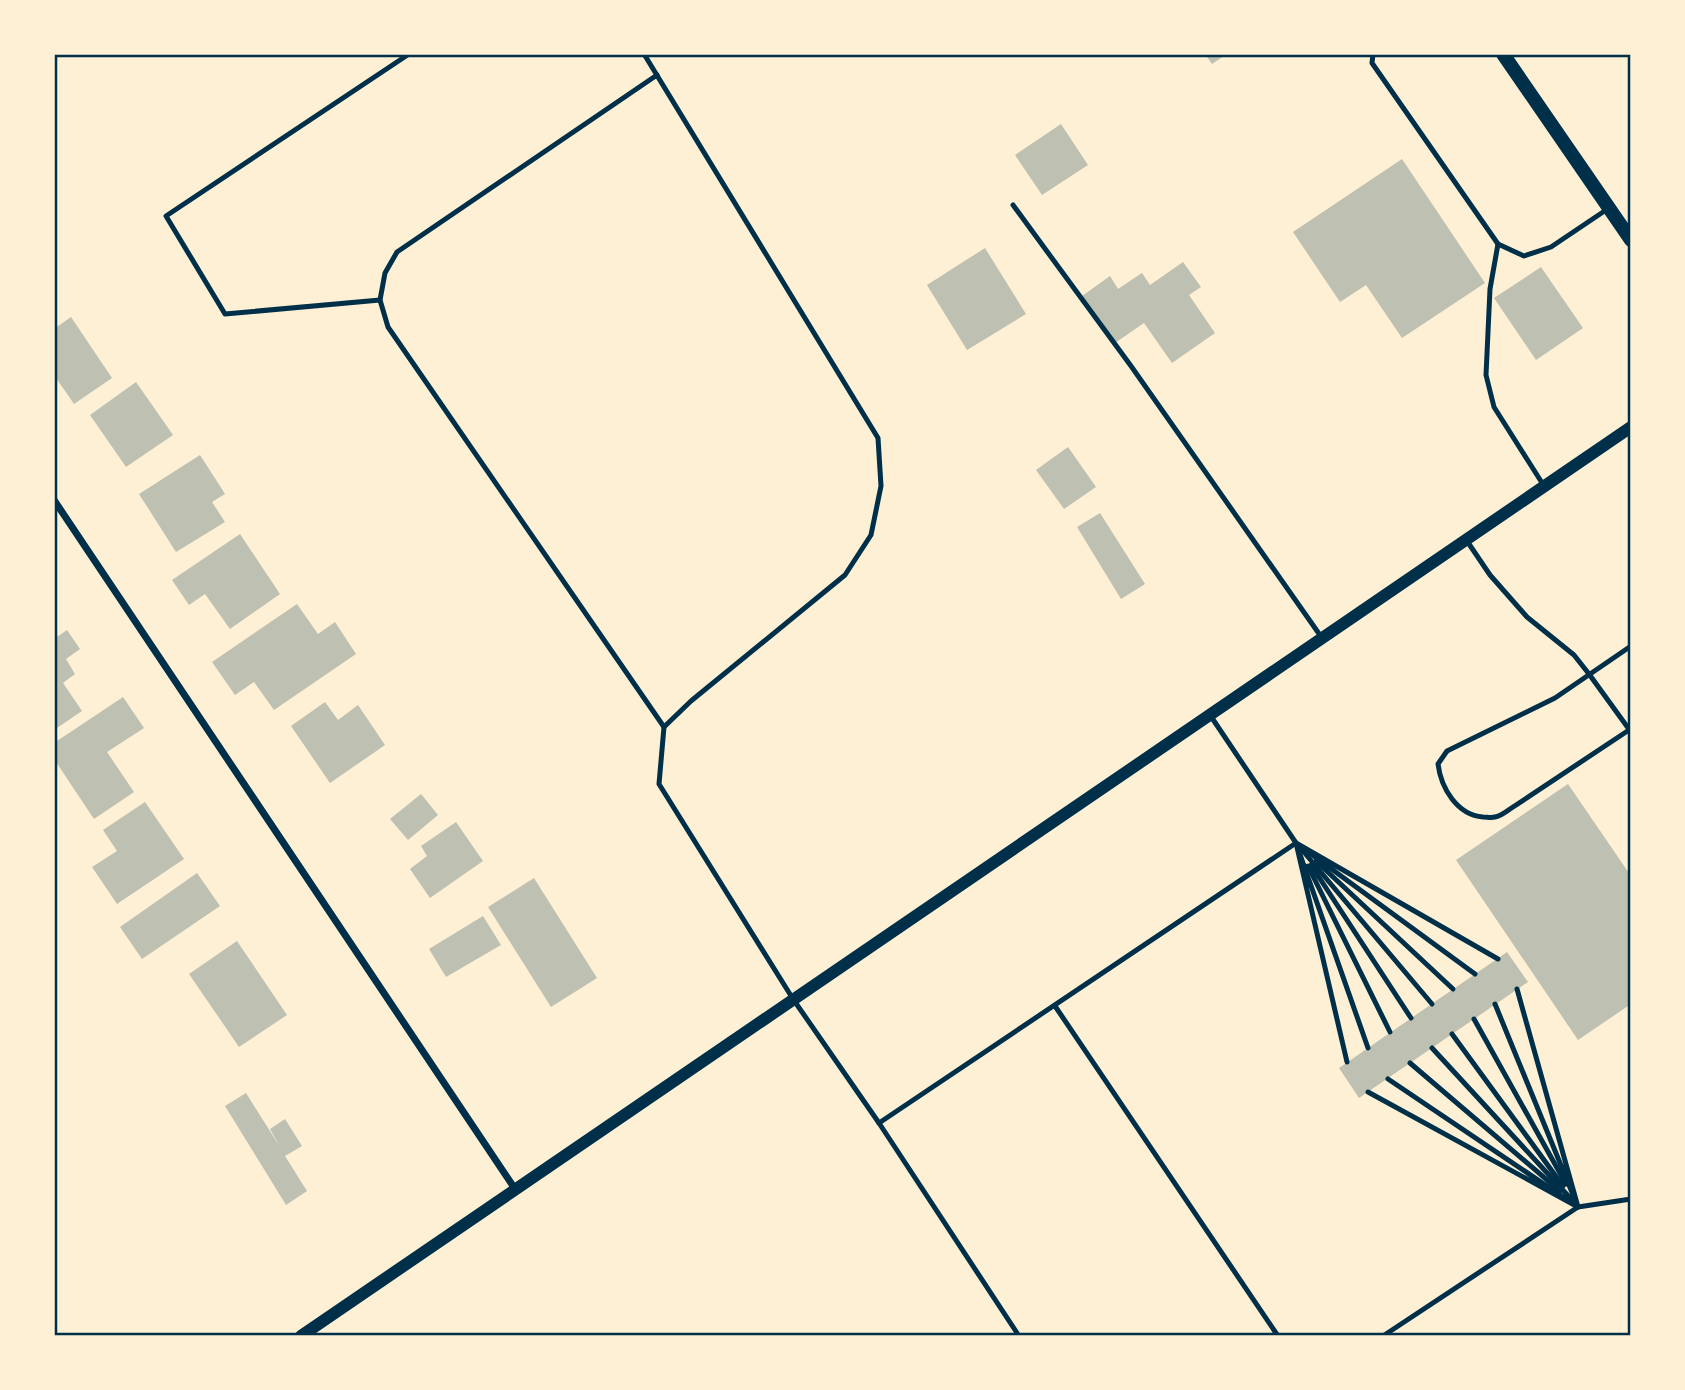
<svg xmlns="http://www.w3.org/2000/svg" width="1685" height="1390" viewBox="0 0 1685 1390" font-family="'Playfair Display',serif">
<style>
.building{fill:#bec0b2}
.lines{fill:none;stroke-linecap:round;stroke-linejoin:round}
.service{stroke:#003049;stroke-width:5}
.minor{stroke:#003049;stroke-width:7}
.tertiary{stroke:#003049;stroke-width:12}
.secondary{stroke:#003049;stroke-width:14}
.neatline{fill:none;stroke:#003049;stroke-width:2.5}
</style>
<rect width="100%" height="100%" fill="#fdf0d5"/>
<g class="building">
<path d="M1205,54h22l-15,10z"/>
<path d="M1061,124l27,41 -46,30 -27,-40z"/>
<path d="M1402,159l83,124 -83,55 -36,-53 -26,17 -47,-70z"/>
<path d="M985,248l41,66 -59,36 -40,-65z"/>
<path d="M1183,262l18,25 -12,8 26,38 -43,30 -28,-40 -29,20 -33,-47 28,-20 8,13 24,-16 8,12z"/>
<path d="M1541,267l42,61 -47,32 -42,-62z"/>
<path d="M71,317l41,61 -38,26 -20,-29v-46z"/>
<path d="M136,382l37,53 -47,32 -36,-52z"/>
<path d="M1068,447l28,40 -32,22 -28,-39z"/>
<path d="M200,455l25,39 -13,8 13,20 -49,30 -37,-58z"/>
<path d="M1100,513l45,71 -24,15 -44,-72z"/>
<path d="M240,534l40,60 -50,35 -25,-35 -16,11 -17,-25z"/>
<path d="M297,604l21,30 17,-12 21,32 -82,56 -20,-28 -19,13 -23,-33z"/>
<path d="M67,630l13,19 -14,10 9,15 -12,9 19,28 -28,19v-91z"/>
<path d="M123,697l21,31 -37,24 27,40 -40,27 -40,-60v-16z"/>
<path d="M325,702l13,18 20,-15 27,40 -55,38 -39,-57z"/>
<path d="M1568,784l63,92v128l-53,36 -122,-180z"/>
<path d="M421,794l17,21 -30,25 -18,-21z"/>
<path d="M145,802l39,57 -67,45 -25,-37 25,-16 -14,-21z"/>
<path d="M456,822l27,39 -53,37 -20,-29 17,-13 -6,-10z"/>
<path d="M197,873l23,33 -78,53 -22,-32z"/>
<path d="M534,878l63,100 -46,29 -63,-100z"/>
<path d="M483,916l18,29 -55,32 -17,-28z"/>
<path d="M237,941l50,74 -48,32 -50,-73z"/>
<path d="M1507,952l21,30 -169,116 -20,-30z"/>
<path d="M246,1093l34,54 -10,-18 15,-10 17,27 -17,10 22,35 -21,14 -61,-99z"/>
</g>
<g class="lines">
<g class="service">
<path d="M644,54l234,384 3,48 -10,49 -26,40 -154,126 -27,26 -5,57 134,215 86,124 140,213"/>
<path d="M1373,54l-1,9 126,181 26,12 27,-9 58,-39"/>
<path d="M657,75l-260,177 -12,21 -5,27 8,27 276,400"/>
<path d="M1013,205l118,161 191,272"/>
<path d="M1498,244l-8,45 -4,86 8,32 50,79"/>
<path d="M380,300l-155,14 -59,-98 243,-162"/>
<path d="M1467,541l23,34 37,42 47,38 15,19 42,58"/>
<path d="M1629,730l-119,79c-4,3 -10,7 -15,8 -4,1 -8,0 -12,0 -26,-2 -42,-29 -45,-53l9,-13 108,-53 76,-52"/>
<path d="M1303,851l129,153"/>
<path d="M1316,861l137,128"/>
<path d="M1311,865l100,153"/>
<path d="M1308,866l82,166"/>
<path d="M1475,974l-179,-131 202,116"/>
<path d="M1495,1004l83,203 -61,-218"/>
<path d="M1055,1006l223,330"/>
<path d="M1474,1019l92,165"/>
<path d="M1452,1034l111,152"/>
<path d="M1432,1048l140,152"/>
<path d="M1347,1062l-51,-219 72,205"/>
<path d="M1410,1063l150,128"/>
<path d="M1368,1092l210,115 -190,-128"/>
<path d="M879,1123l417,-280 -86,-128"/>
<path d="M1383,1336l195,-129 53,-8"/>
</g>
<path class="minor" d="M54,500l461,689"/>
<path class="tertiary" d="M301,1336l1330,-909"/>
<path class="secondary" d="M1503,54l128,186"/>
</g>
<rect width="1685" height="1390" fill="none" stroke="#fdf0d5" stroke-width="112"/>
<rect x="56" y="56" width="1573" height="1278" class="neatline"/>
</svg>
